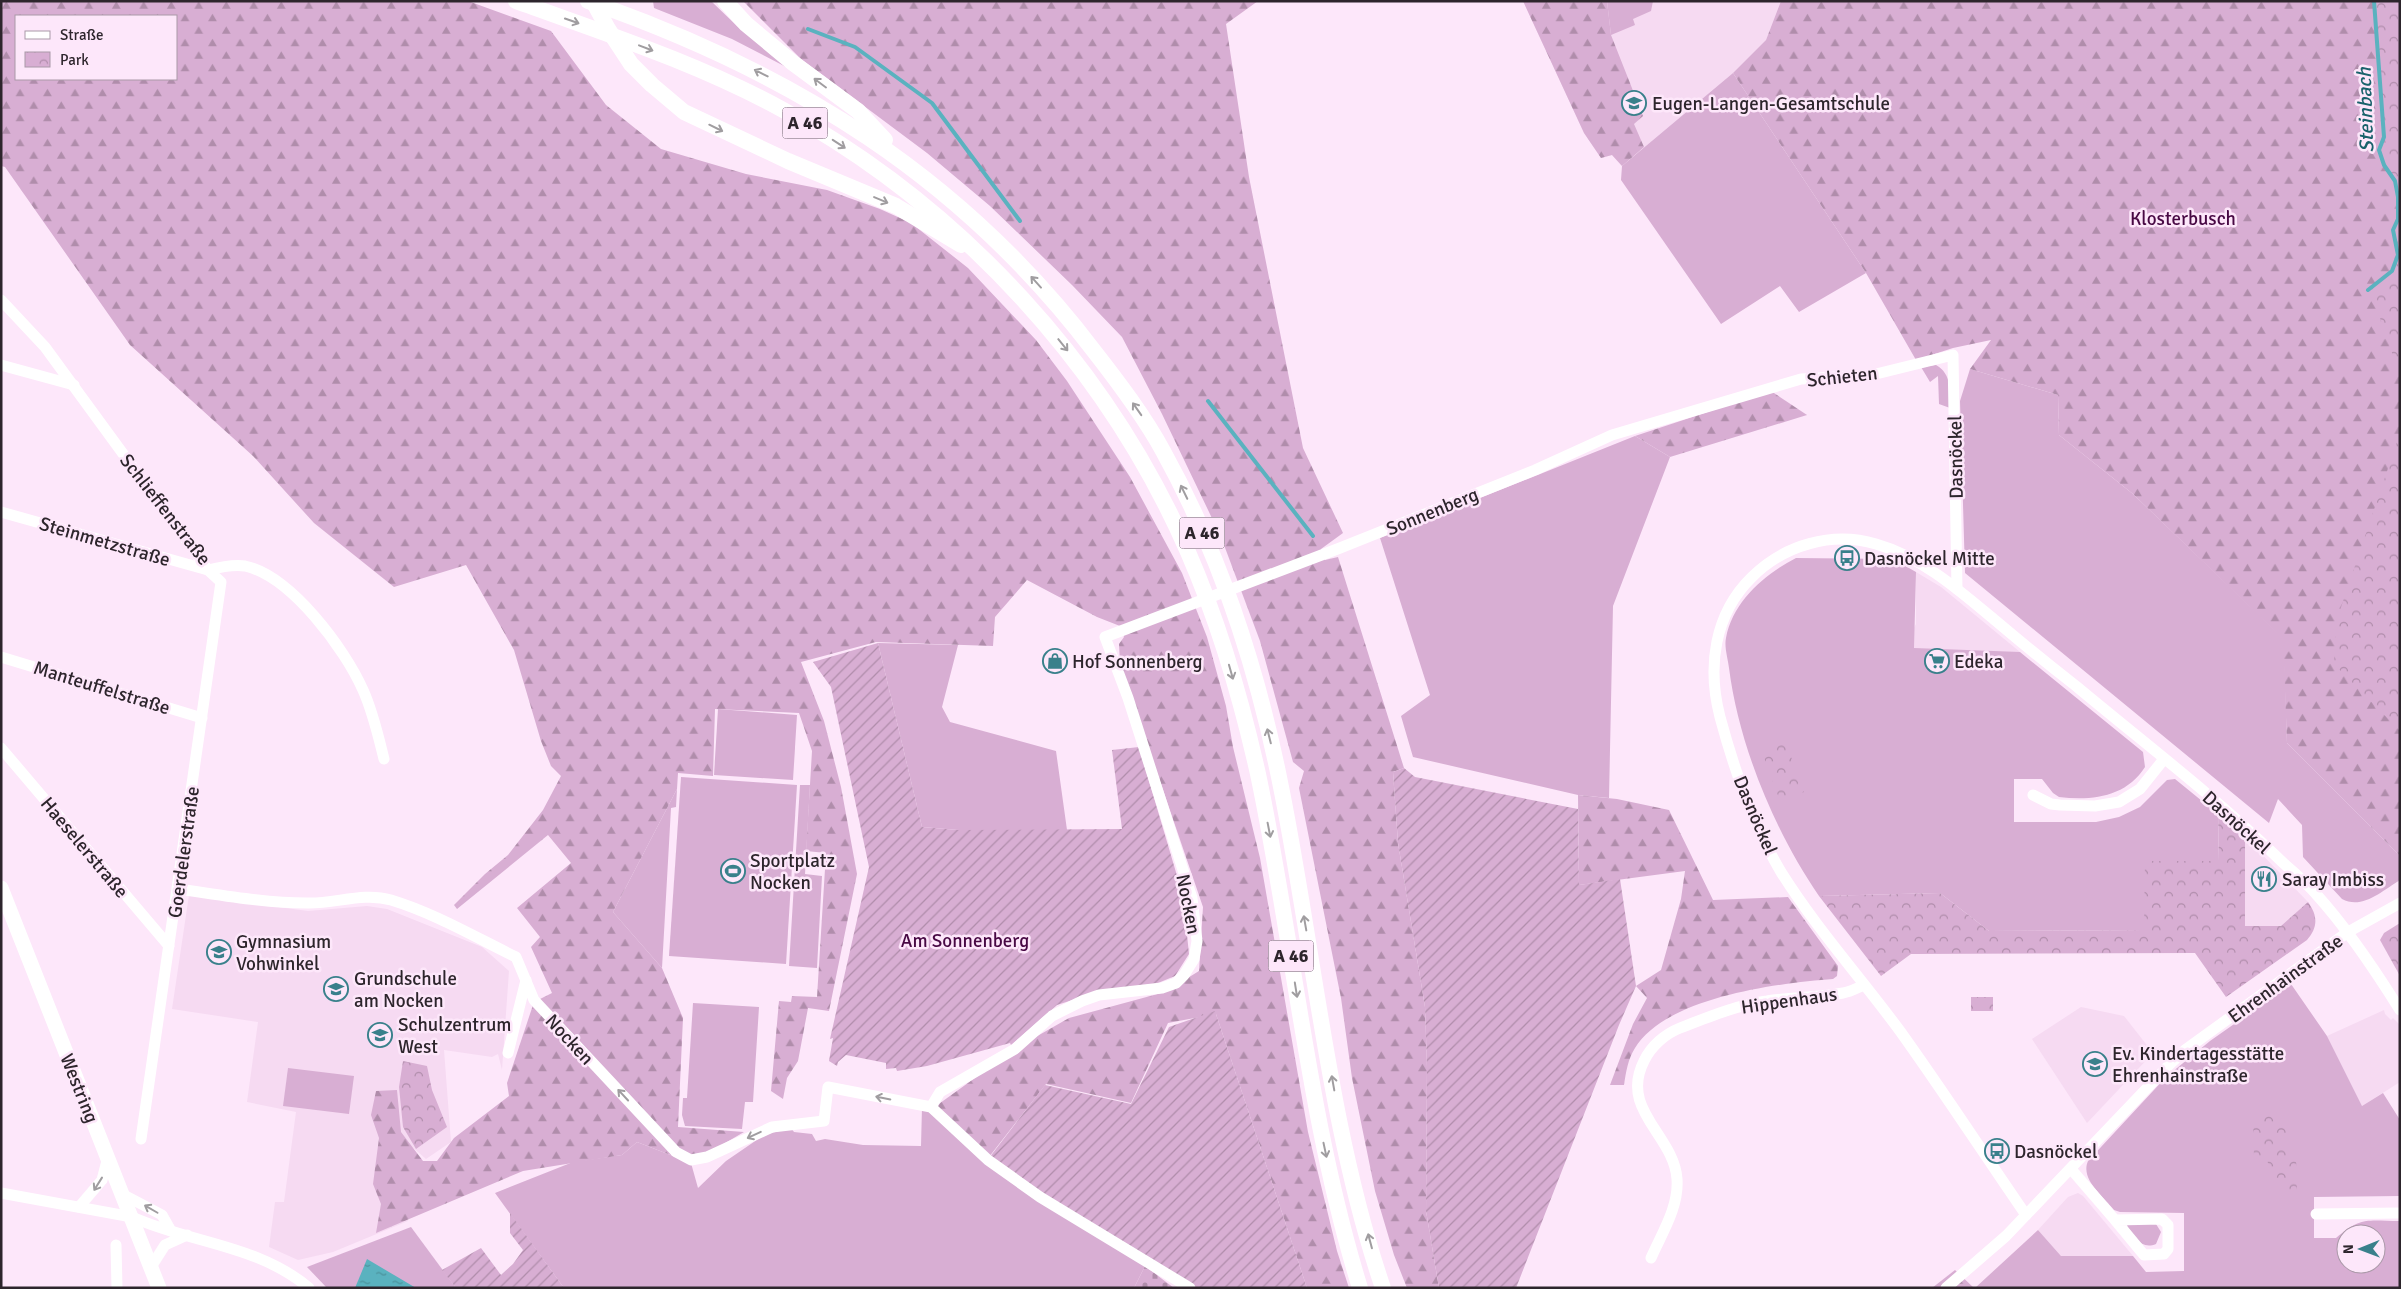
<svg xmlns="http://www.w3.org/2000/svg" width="2401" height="1289" viewBox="0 0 2401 1289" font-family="Signika,sans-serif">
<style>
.built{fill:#f6daf2}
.grass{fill:#d8aed3;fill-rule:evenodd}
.forest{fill:url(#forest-firs);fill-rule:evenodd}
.cemetery{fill:url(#cemetery-stones)}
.park{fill:url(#park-crowns)}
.garden{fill:url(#garden-furrows)}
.water{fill:url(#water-ripples)}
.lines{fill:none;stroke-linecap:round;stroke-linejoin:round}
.stream{stroke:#5ab2bf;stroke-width:4}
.minor{stroke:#fff;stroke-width:11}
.major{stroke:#fff;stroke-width:15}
.highway{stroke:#fff;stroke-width:16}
.oneway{stroke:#a09da0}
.labels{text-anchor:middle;stroke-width:5;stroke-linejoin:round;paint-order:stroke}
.shield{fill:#fde7fa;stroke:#6b5f6a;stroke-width:1}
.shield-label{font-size:18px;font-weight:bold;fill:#2d252c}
.poi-label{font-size:19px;fill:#2d252c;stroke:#fde7fa;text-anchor:start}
.park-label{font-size:19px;fill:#480944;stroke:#fde7fa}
.street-label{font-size:19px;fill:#2d252c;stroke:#fde7fa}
.water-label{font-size:20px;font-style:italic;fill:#19626b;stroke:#fde7fa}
</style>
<defs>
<pattern id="forest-firs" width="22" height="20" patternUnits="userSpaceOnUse" patternTransform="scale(1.25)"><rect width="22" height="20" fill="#d8aed3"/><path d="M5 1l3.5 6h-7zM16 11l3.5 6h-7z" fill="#b08dab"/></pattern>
<pattern id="cemetery-stones" width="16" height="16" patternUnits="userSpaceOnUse" patternTransform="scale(1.25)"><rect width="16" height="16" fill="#d8aed3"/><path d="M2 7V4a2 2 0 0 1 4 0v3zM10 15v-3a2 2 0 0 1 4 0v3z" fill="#b08dab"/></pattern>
<pattern id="park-crowns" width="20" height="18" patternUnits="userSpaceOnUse" patternTransform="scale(1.25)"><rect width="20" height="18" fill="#d8aed3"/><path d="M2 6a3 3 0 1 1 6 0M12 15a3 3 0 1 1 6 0" fill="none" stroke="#b08dab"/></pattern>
<pattern id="garden-furrows" width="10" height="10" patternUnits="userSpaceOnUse" patternTransform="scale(1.25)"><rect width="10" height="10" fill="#d8aed3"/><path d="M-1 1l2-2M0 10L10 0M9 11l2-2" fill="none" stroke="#b08dab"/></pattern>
<pattern id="water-ripples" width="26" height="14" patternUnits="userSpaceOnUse" patternTransform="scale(1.25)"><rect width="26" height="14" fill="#5ab2bf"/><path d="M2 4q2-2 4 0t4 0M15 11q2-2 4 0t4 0" fill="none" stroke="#4b919b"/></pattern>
</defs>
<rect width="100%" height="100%" fill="#fde7fa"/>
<g class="built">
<path d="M1523,1h258l-15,39 -33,33 -111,93 -10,-11 -11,3 -17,-25z"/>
<path d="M1916,572l25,15 79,65v48l-148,11 44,-87z"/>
<path d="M2245,837l63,65 -27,24h-36z"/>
<path d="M189,895l119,16 59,-5 20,3 95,38 27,24 -7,99 -4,-16 -6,3 -48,-7 7,92 -25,17 -40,-35 22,97 -75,31 -35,8 -29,-13 6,-45h9l12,-90 -49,-10 11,-80 -86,-13z"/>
<path d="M2081,1007l43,9 29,37 -66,70 -55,-84z"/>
<path d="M2384,1010l1,4 6,6 2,-2 7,7v57l-38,24 -35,-70z"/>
<path d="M2078,1193l5,3 50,60h-72l-23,-26 30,-33z"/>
</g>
<g class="grass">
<path d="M653,1h58l26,25 49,41 -54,-28 -78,-31z"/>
<path d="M1607,1h46l-2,10 -18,8 2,6 -24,10z"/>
<path d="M1733,73l133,200 -67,39 -19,-26 -59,38 -100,-144 1,-14z"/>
<path d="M1936,365c16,9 14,26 14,43l-11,-4 -1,-28 -8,6 -9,-15z"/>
<path d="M1970,369l88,26 1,40 74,59 151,145 3,104 113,113v24c-18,11 -38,30 -58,19l-39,-42 -1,-32 -24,-26 -9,24 -304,-250 -5,-172z"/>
<path d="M1635,436l35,21 -57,149 -4,192 -31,-3 -165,-38 -12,-41 29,-21 -50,-157z"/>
<path d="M1796,558l97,1 23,13 -2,76 106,4 123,100 2,15c-19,30 -53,34 -86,30l-6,-4 -11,-14h-28v43h82l23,-5 21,-10 27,-27 8,-1 43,35 1,47 -74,69 -156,1 -49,-38 -121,3c-44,-64 -80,-150 -90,-228 -1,-9 -5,-21 -3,-30 7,-37 39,-64 70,-80z"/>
<path d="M878,643l80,2 -16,62 8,15 106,29 11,79h-109l-36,-3z"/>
<path d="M718,709l79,6 -4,65 -79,-5z"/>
<path d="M681,777l116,8 -11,179 -117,-8z"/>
<path d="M800,785h10l-5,89 17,2 -5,92 -28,-2z"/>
<path d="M677,789l-1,18 -5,1 -9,160 -49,-56z"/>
<path d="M2291,984l36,52 35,70 21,-13 17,27v76l-86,1v41h22c26,-22 31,-17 64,-17v67h-425l63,-58 23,26h72l13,16 38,-1v-58l-64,-1 -6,-2c-11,-14 -34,-31 -26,-49l78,-84 44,-36zM2346,1234h30v30h-30z"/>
<path d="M693,1003l66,4 -6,95h-8l-3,27 -57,-3 -3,-11 1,-17h4z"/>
<path d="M288,1068l66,8 -5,38 -66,-8z"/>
<path d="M922,1107l223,159 -11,22h-570l-69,-95 78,-31 49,-7 15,-13 54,21 7,25 28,-27 38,-26 27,-7 3,4 18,2 4,7 9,-2 38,6 58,1z"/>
<path d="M2128,1224h28l5,8 -5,12c-15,6 -21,-7 -29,-18z"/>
<path d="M411,1227l45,61h-129l-20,-21z"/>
</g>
<g class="forest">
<path d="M1,1h467l83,30 55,74 55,44 85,25 81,16 53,19 31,14 57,45 68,72 31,41 63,96 52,96 25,64 19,69 7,41 27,111 48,274 29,119 12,37h-42l-91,-274 -48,9 -37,80 -85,-19 -57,73 -53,-51 82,-59 51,-29 96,-26 34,-21 4,-64 -83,-243 -1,-20 5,-7 -4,-11 -23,-9 -70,-37 -32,37 -2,29 -117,-4 -75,20 23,59 17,66 16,87 -28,137 -21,-3 -10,53 -11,17 -4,21 -12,-8 8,-90 12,1 1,-6 25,1 9,-144 -20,-2 6,-100 -13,-38 -84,-4 -2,67 -35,-3 -1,16 -64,123 49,56 21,50 -5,109 66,5 -53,31 -54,-21 -15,13 -99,16 -147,62 5,-29 -8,-20 6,-46 -8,-23 5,-24 21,-1 4,42 22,29h14l17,-23 55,-42 -2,-13 27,-81 18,-9 -21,-46 9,-10 -23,-29 54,-45 -23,-28 -91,74 -3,-4 31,-31 23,-19 35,-45 18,-34 -10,-10 -10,-25 -27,-91 -48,-85 -72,22 -80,-64 -61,-67 -123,-111 -125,-178 -4,-1zM16,16h160v63h-160z"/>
<path d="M743,1h515l-32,23 23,153 54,271 40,85 -22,16 4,11 13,-3 66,211 -11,4 5,71 27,164 2,60 -1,144 13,77h-32l-13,-33 -19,-64 -23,-113 -11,-80 -42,-210 5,-17 -11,-9 -33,-121 -39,-104 -59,-123 -40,-77 -50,-52 -82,-79 -63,-53 -126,-94z"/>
<path d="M1523,1h84l4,34 32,81 -9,8 10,23 -22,19 -10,-11 -11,3 -17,-25z"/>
<path d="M1781,1h619v855l-113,-113 -4,-104 -150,-145 -74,-59 -1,-40 -88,-26 21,-29 -38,8 -37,12 -50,-87 -133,-200 33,-33z"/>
<path d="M1771,391l36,24 -137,42 -35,-21z"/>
<path d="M1578,795l39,4 52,11 44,90 75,-3 50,69 -1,10 -4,3c-54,4 -167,18 -198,69 -7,11 -9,24 -11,37h-14l23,-61 14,-26 -11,-12 25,-16 20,-71 4,-28 -106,14z"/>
<path d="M1955,1270l19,18h-42z"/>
</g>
<path class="cemetery" d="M1145,1266l29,22h-40z"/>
<g class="park">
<path d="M2373,1h27v375l-30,-87 14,-9 8,-9 5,-17 -3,-23 5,-15 -2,-33 -13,-16 -5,-15 5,-16 -3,-15 -2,-81z"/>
<path d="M2400,433v298l-66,-67 3,-45z"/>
<path d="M1786,743l18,49 -24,9 -18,-49z"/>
<path d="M2218,814l27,23v89h36l27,-24c10,14 10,25 -1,38l-81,57 -31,-44 -284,1 -30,22 -62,-80 121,-3 49,38 155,-1 1,-69h74z"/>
<path d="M2400,923v53l-20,-36 4,-7z"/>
<rect x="1971" y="997" width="22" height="14"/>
<path d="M403,1061l24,5 5,24 15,37 -31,22 -13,-22 -4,-40z"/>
<path d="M2253,1114h34l1,42h8l1,37 -13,1 -18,-35h-12z"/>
</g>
<g class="garden">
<path d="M878,643l44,184 36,3 164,-1 -10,-79 27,-3 44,149 6,58 -14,22 -17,7 -67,11 -34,11 -46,40 -1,-2 -83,23 -30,5 -1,-3 -10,1v-6l-40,-8 -8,7 -1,4 -8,-5 4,-23 -3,1 39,-172 -38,-180 -18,-25z"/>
<path d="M1404,768l11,9 163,32 1,76 41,-6 16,107 -17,39 -103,263h-77l-13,-77 1,-144 -2,-60 -27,-164 -5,-71z"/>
<path d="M1215,1011l92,277h-112l-155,-95 -51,-35 56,-73 86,19 38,-77z"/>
<path d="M510,1213l54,75h-108l-14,-18 39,-22 20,27 12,-11 10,-14 -13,-17z"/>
</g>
<path class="water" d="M367,1259l49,29h-61z"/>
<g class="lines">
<g class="stream">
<path d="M808,29l47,18 77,56 88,118"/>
<path d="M2368,290l24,-19 6,-16 -5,-25 5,-11v-22l-3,-16 -11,-16 -5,-15 5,-13 -10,-136"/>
<path d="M1208,401l105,135"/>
</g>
<g class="minor">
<path d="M1,300l44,47 163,223 13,12 -80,557"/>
<path d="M1,365l73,20"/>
<path d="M1,512l207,58"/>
<path d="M208,570c12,-3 25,-6 37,-4 46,10 100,83 118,124 10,22 15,45 21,69"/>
<path d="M1,657l201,61"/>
<path d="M1,748l168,198"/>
<path d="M2033,795l18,9 9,1 35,1 24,-4 21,-13 24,-30"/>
<path d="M178,889c43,6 86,14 129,14 28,1 56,-11 84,-3 43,13 84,37 125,57l18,43 142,152 15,8 16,-3 65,-30 52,-6 4,-34 103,20 57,53 52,37 150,91"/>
<path d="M508,1053l18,-73"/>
<path d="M931,1107l9,-15 75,-43 37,-33 30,-15 17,-6 63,-7 14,-5 8,-8 10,-16 3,-18 -5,-43 -64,-200 -23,-61 235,-89 195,-78 77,-35 189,-56 71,-4 81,-20 4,234"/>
<path d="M2071,1169l44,51 47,-1 6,6v24l-4,5 -20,1 -29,-35"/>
<path d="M1,1193l131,24c58,26 127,28 177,71"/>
<path d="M124,1195l38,20 9,16"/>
<path d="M79,1207l23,-27 6,-23"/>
<path d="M2316,1214l84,-1"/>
<path d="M2026,1215c-42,-61 -83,-124 -126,-184 -39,-53 -84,-103 -119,-159 -28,-47 -47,-103 -61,-155 -13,-50 -6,-103 32,-140 32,-32 80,-46 124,-33 46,13 84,47 120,77 26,22 53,44 80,65 67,56 137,109 200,170 13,13 28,24 40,38 32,35 59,76 84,116"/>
<path d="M116,1245l1,43"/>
<path d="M1651,1258c11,-25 28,-51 26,-79 -3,-44 -58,-69 -33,-118 7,-15 21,-27 36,-33 28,-11 57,-23 87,-27 25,-4 51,-3 76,-8 7,-1 14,-5 21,-8"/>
<path d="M151,1267l14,-22 22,-10"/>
<path d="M1946,1288l60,-52 163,-171 16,-15 163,-118 52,-29"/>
</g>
<path class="major" d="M1,888l158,400"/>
<g class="highway">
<path d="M516,1c91,33 184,63 269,110 177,98 322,256 403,441 31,71 53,146 70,222 36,171 50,346 102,514"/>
<path d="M588,1c204,71 374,176 506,350 25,32 50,65 69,100 57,103 95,220 118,336 33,164 48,343 102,501"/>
<path d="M593,1l15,28 23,35 21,21 32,27 104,49 108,45 65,39"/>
<path d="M725,1l21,23 47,39 65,48 27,29"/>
</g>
</g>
<defs><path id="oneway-shaft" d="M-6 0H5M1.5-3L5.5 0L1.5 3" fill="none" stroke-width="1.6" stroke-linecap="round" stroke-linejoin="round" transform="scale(1.25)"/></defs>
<g class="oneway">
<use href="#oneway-shaft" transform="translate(572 21) rotate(19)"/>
<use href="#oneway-shaft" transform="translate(646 48) rotate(21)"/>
<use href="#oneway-shaft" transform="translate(761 73) rotate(-153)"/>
<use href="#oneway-shaft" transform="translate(820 83) rotate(-143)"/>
<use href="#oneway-shaft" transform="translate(716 128) rotate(26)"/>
<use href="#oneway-shaft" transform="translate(839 144) rotate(33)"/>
<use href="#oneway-shaft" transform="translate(881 200) rotate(23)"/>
<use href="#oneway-shaft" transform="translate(1036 282) rotate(-132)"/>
<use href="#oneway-shaft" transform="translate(1063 345) rotate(51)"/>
<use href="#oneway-shaft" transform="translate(1137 409) rotate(-125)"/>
<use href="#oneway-shaft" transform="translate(1184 492) rotate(-116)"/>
<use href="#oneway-shaft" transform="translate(1231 672) rotate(74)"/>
<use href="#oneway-shaft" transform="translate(1269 736) rotate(-104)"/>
<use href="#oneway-shaft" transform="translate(1269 830) rotate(79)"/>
<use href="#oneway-shaft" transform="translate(1305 923) rotate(-100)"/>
<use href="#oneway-shaft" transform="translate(1296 990) rotate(81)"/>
<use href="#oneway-shaft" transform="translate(1333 1083) rotate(-100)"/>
<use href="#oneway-shaft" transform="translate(623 1095) rotate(-133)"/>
<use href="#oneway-shaft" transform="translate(883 1098) rotate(-169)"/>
<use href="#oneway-shaft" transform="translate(754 1135) rotate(155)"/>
<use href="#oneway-shaft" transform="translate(1325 1150) rotate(78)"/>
<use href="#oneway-shaft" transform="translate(98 1184) rotate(122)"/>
<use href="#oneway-shaft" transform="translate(151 1209) rotate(-150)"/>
<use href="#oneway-shaft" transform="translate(1370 1241) rotate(-105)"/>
</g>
<defs>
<symbol id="school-ring" viewBox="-11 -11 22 22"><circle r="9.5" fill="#fde7fa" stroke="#39808b" stroke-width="1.5"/><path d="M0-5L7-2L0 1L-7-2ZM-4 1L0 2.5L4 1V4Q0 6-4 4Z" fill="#39808b"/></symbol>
<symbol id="bus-ring" viewBox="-11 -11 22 22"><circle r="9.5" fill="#fde7fa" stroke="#39808b" stroke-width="1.5"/><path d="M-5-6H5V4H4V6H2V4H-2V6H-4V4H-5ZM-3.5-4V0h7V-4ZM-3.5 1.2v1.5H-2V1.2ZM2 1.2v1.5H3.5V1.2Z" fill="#39808b"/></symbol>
<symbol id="shop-ring" viewBox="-11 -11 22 22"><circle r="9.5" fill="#fde7fa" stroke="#39808b" stroke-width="1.5"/><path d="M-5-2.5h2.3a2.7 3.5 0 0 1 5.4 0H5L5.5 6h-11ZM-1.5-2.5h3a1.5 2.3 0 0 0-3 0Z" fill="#39808b"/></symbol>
<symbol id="supermarket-ring" viewBox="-11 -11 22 22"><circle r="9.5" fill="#fde7fa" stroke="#39808b" stroke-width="1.5"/><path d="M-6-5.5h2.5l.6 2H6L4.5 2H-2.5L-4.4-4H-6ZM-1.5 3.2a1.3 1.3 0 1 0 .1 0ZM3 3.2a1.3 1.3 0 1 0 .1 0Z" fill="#39808b"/></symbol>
<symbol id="stadium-ring" viewBox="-11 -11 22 22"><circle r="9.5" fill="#fde7fa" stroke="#39808b" stroke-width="1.5"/><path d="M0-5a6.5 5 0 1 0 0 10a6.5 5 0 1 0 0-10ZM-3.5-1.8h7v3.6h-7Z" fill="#39808b"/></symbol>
<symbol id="restaurant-ring" viewBox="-11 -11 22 22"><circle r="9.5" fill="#fde7fa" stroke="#39808b" stroke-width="1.5"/><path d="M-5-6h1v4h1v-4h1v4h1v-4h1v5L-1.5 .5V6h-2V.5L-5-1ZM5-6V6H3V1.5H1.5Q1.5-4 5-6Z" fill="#39808b"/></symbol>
</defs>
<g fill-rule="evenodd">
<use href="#school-ring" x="1620" y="89" width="28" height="28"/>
<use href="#bus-ring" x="1833" y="544" width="28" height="28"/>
<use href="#shop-ring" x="1041" y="647" width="28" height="28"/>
<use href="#supermarket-ring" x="1923" y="647" width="28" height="28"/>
<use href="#stadium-ring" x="719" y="857" width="28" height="28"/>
<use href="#restaurant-ring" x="2250" y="865" width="28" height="28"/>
<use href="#school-ring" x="205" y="938" width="28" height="28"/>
<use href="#school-ring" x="322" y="975" width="28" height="28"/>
<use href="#school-ring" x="366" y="1021" width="28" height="28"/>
<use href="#school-ring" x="2081" y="1050" width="28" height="28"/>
<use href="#bus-ring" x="1983" y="1137" width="28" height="28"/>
</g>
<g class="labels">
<g class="shield">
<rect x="782.5" y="107.5" width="45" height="31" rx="4"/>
<rect x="1179.5" y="517.5" width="45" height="31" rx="4"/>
<rect x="1268.5" y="940.5" width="45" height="31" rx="4"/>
</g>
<g class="shield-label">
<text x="805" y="129">A 46</text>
<text x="1202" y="539">A 46</text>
<text x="1291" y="962">A 46</text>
</g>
<g class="poi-label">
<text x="1652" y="110">Eugen-Langen-Gesamtschule</text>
<text x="1864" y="565">Dasnöckel Mitte</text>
<text x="1072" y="668">Hof Sonnenberg</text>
<text x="1954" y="668">Edeka</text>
<text x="750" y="867">Sportplatz<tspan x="750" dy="22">Nocken</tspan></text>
<text x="2282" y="886">Saray Imbiss</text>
<text x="236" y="948">Gymnasium<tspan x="236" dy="22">Vohwinkel</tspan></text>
<text x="354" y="985">Grundschule<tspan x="354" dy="22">am Nocken</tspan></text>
<text x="398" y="1031">Schulzentrum<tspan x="398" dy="22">West</tspan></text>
<text x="2112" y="1060">Ev. Kindertagesstätte<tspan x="2112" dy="22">Ehrenhainstraße</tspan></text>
<text x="2014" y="1158">Dasnöckel</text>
</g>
<g class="park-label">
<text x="2183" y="225">Klosterbusch</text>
<text x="965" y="947">Am Sonnenberg</text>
</g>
<g class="street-label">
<text transform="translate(1842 376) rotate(-6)" y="7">Schieten</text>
<text transform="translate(1955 457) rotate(-91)" y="7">Dasnöckel</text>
<text transform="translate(166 509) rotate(52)" y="7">Schlieffenstraße</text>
<text transform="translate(1432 511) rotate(-22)" y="7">Sonnenberg</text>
<text transform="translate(105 541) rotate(16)" y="7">Steinmetzstraße</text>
<text transform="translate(102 687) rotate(17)" y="7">Manteuffelstraße</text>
<text transform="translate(1756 815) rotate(67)" y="7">Dasnöckel</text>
<text transform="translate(2237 822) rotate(42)" y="7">Dasnöckel</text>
<text transform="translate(85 847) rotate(50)" y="7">Haeselerstraße</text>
<text transform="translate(183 852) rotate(-82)" y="7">Goerdelerstraße</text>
<text transform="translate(1189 904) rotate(79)" y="7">Nocken</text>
<text transform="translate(2285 978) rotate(-36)" y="7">Ehrenhainstraße</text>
<text transform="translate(1789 1000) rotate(-8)" y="7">Hippenhaus</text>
<text transform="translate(570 1039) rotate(47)" y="7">Nocken</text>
<text transform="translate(80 1088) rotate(68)" y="7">Westring</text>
</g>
<g class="water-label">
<text transform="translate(2365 110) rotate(-92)" y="7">Steinbach</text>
</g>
</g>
<rect width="2401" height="1289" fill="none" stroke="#2d252c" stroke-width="5"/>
<rect x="15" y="15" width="162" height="65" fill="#fde7fa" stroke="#aa99a8"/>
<rect x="25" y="31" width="25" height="8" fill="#ffffff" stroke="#aa99a8"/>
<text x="60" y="40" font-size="15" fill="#2d252c">Straße</text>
<rect x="25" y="52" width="25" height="15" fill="url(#park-crowns)" stroke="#aa99a8"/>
<text x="60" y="65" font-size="15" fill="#2d252c">Park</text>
<g transform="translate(2361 1249) rotate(269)"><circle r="24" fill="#fde7fa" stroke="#aa99a8"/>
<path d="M0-4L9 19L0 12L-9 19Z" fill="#39808b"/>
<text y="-8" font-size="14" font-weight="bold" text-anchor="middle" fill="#2d252c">N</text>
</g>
</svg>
